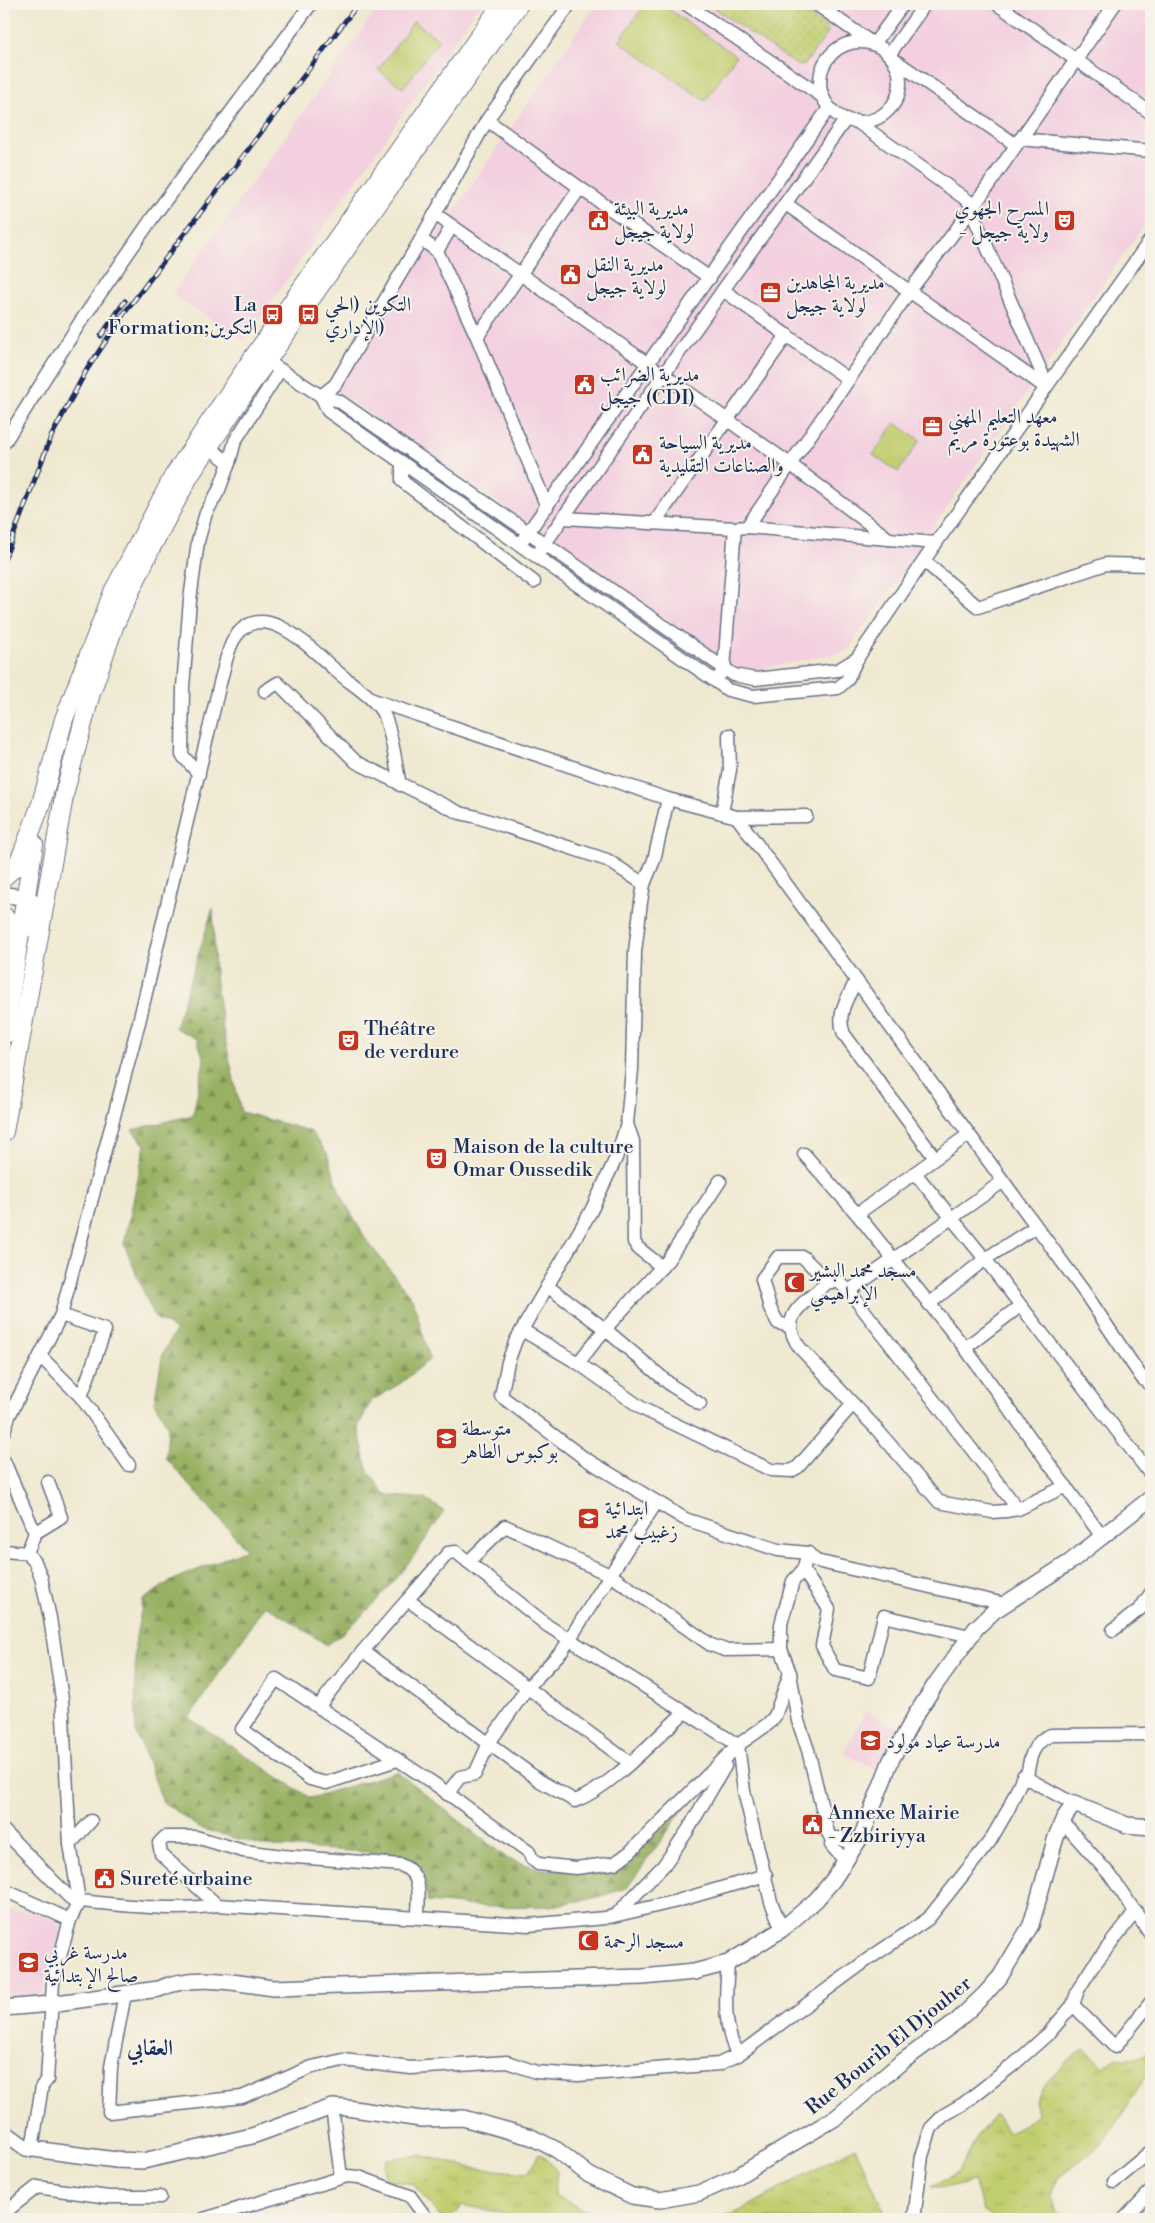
<svg xmlns="http://www.w3.org/2000/svg" width="1155" height="2223" viewBox="0 0 1155 2223" font-family="'Libre Bodoni',Amiri,serif">
<style>
.built{fill:#f3cfdf}
.grass{fill:url(#grass-tufts);stroke:#6e7e67}
.forest{fill:url(#forest-firs);stroke:#5a7060}
.garden{fill:url(#garden-dots);stroke:#6e7e67}
.pitch{fill:#c1ce70;stroke:#6e7e67}
.lines{fill:none;stroke-linecap:round;stroke-linejoin:round}
.minor-casing{stroke:#667086;stroke-width:15}
.major-casing{stroke:#667086;stroke-width:18}
.highway-casing{stroke:#667086;stroke-width:20}
.minor{stroke:#fff;stroke-width:12}
.major{stroke:#fff;stroke-width:15}
.highway{stroke:#fff;stroke-width:18}
.rail-casing{stroke:#1b2f5e;stroke-width:5}
.rail{stroke:#f7f3e8;stroke-width:3;stroke-dasharray:9;stroke-linecap:butt}
.labels{text-anchor:middle;stroke-width:4;stroke-linejoin:round;paint-order:stroke}
.poi-label{font-size:20px;fill:#1b2f5e;stroke:#f7f3e8;text-anchor:start}
.street-label{font-size:20px;fill:#1b2f5e;stroke:#f7f3e8}
.quarter-label{font-size:22px;font-weight:bold;fill:#1b2f5e;stroke:#f7f3e8}
</style>
<defs>
<pattern id="grass-tufts" width="24" height="20" patternUnits="userSpaceOnUse" patternTransform="scale(1.25)"><rect width="24" height="20" fill="#c1ce70"/><path d="M3 7l-1-3M5 7V3M7 7l1-3M15 17l-1-3M17 17v-4M19 17l1-3" fill="none" stroke="#a5b163"/></pattern>
<pattern id="forest-firs" width="22" height="20" patternUnits="userSpaceOnUse" patternTransform="scale(1.25)"><rect width="22" height="20" fill="#98b162"/><path d="M5 1l3.5 6h-7zM16 11l3.5 6h-7z" fill="#7b9054"/></pattern>
<pattern id="garden-dots" width="8" height="8" patternUnits="userSpaceOnUse" patternTransform="scale(1.25)"><rect width="8" height="8" fill="#c1ce70"/><path d="M2 2h.1M6 6h.1" fill="none" stroke="#a5b163" stroke-width="1.8" stroke-linecap="round"/></pattern>
</defs>
<rect width="100%" height="100%" fill="#f7f3e8"/>
<filter id="ink" filterUnits="userSpaceOnUse"><feTurbulence type="fractalNoise" baseFrequency=".02" numOctaves="2"/><feDisplacementMap in="SourceGraphic" scale="10" xChannelSelector="R" yChannelSelector="G"/><feConvolveMatrix kernelMatrix="1 2 1 2 8 2 1 2 1" color-interpolation-filters="sRGB"/></filter>
<filter id="wash" filterUnits="userSpaceOnUse"><feTurbulence type="fractalNoise" baseFrequency=".0096" numOctaves="4" result="noise"/><feDisplacementMap in="SourceGraphic" scale="20" xChannelSelector="R" yChannelSelector="G"/><feGaussianBlur stdDeviation="1.12" result="paint"/><feColorMatrix in="noise" values="0 0 0 0 0 0 0 0 0 0 0 0 0 0 0 0 0 1.4 0 .05"/><feComposite in="paint" operator="in"/></filter>
<g filter="url(#wash)">
<rect width="100%" height="100%" fill="#f0e9d1"/>
<g class="built">
<path d="M381,4h99l-236,337 -72,-47z"/>
<path d="M596,4h555v211l-305,437 -103,20 -411,-284z"/>
<path d="M866,1711l32,17 -23,42 -32,-17z"/>
<path d="M30,1910l26,11 5,10 -19,64 -38,3v-80l3,-1v-6z"/>
</g>
<g class="grass">
<path d="M1151,2047v22l-47,73 -46,36 -7,17 6,17 12,7h-73l-13,-9 -9,-29 -30,7 -13,-2 27,-12 20,-40 17,-20 13,18 17,-8 13,-11 -3,-13c14,-22 27,-37 49,-51l20,18 10,-9c15,2 28,2 37,-11z"/>
<path d="M855,2147l30,66v6h-167l22,-8z"/>
<path d="M539,2154l6,3 12,14 -3,24 48,24h-87l-18,-7 -35,-7 -12,14h-8l-29,-35 -29,-4 2,-21 34,-4 52,13 56,5z"/>
</g>
<path class="forest" d="M213,908l2,68 7,49 19,87 69,19 17,22 13,40 25,45 48,62 17,59 -29,24 -30,18 -13,26 10,44 17,24 41,4 18,12c-30,49 -70,100 -117,134l-62,-40 -76,113 121,80 87,-26 111,87 33,10 76,3 75,-75 -65,91 -33,10 -44,8 -64,1 -58,-5 -6,-35 -21,-13 -137,-8 -65,-18 -36,-26 -27,-70 -1,-90 8,-42 26,-18 77,-33 -80,-91 2,-32 -14,-24 9,-49 13,-23 -22,-13 -30,-73 21,-99 -13,-15 61,-15 11,-55 -7,-21 -22,-11z"/>
<path class="garden" d="M708,4h86l33,24 1,5 -24,32 -6,1z"/>
<g class="pitch">
<path d="M645,4h16l75,52 -31,45 -86,-60z"/>
<path d="M414,21l25,19 -36,48 -25,-18z"/>
<path d="M895,423l25,17 -22,32 -25,-17z"/>
</g>
</g>
<g filter="url(#ink)">
<g class="lines">
<defs>
<g id="minor">
<path d="M686,4l137,93"/>
<path d="M816,4l53,37"/>
<path d="M997,4l154,109"/>
<circle cx="860" cy="82" r="40"/>
<path d="M874,44l29,-40"/>
<path d="M889,55l36,-51"/>
<path d="M893,59l123,86"/>
<path d="M487,120l93,68 130,90"/>
<path d="M856,121l118,84"/>
<path d="M1020,139l131,12"/>
<path d="M786,204l259,183"/>
<path d="M971,210l76,175"/>
<path d="M435,214l355,250 99,75"/>
<path d="M421,239l16,12 40,86 70,170"/>
<path d="M437,251l15,-25"/>
<path d="M723,290l125,89"/>
<path d="M477,337l103,-149"/>
<path d="M267,361l54,35 18,5 395,274 21,4 83,-9 20,-12"/>
<path d="M321,396l7,15 400,279 25,6 85,-8 9,-8 11,-23 78,-114"/>
<path d="M321,396l14,-11 86,-146 66,-119 83,-116"/>
<path d="M4,443l75,-119 74,-107 158,-213"/>
<path d="M402,462v19l132,101"/>
<path d="M229,463l6,-22 45,-71"/>
<path d="M564,518l171,10 12,-1 189,16 215,-304"/>
<path d="M655,522l132,-187"/>
<path d="M747,527l162,-235 62,-82 144,-206"/>
<path d="M524,538l305,-430"/>
<path d="M541,549l182,-259 123,-171"/>
<path d="M924,561l54,46 128,-43 45,1"/>
<path d="M720,675l4,-6 11,-141"/>
<path d="M265,691l13,-8 78,79 104,51 17,4 130,43 37,24"/>
<path d="M373,700l295,99 69,18 348,476 57,85 9,8"/>
<path d="M199,774l-17,-19 1,-68 7,-87 8,-59 8,-28 13,-23 10,-27 -20,-16"/>
<path d="M668,799l-14,61 -10,24 -3,18 -6,50 -3,117 -5,55 -11,34 -25,53 -75,129 -8,22 -7,34 83,62 101,61 93,31 30,3 8,8 189,43"/>
<path d="M722,813l8,-43 -1,-35"/>
<path d="M737,817l69,-1"/>
<path d="M856,981c-9,18 -20,33 -12,53l91,124"/>
<path d="M627,1124l6,17 1,101 4,6 24,19"/>
<path d="M968,1135l-111,79 108,134 138,190"/>
<path d="M804,1154l53,60"/>
<path d="M915,1173l70,86 166,216"/>
<path d="M547,1286l58,43 67,57 28,18"/>
<path d="M849,1291l153,-109"/>
<path d="M929,1304l56,-45 50,-32"/>
<path d="M61,1315l44,15 -24,67"/>
<path d="M789,1326l-11,-3 -8,-15 -8,-29 16,-22h25l25,25"/>
<path d="M522,1330l56,33 65,46 128,61 20,1 7,-4 54,-62"/>
<path d="M965,1348l55,-42"/>
<path d="M40,1356l41,41 48,68"/>
<path d="M578,1363l27,-34 63,-69 52,-79"/>
<path d="M4,1431l5,-15 52,-101 78,-293 82,-343c4,-13 6,-28 13,-40 28,-44 76,9 100,30 16,15 39,26 50,46 8,16 12,52 16,70"/>
<path d="M4,1461l31,72 -8,20"/>
<path d="M1018,1509l-169,-218 -10,-9h-11c-23,21 -52,33 -28,66l74,78 65,76 53,10 14,-1 12,-2 48,-23"/>
<path d="M35,1533l26,-16 -13,-35"/>
<path d="M4,1551l23,2 8,9 6,15 9,41 12,81 8,145 9,57 -9,19 -17,62 -6,98 -5,6 -10,63"/>
<path d="M808,1553l-5,17 -10,11 -12,43v25l9,24 8,48 10,29 20,83 3,5h8l17,8"/>
<path d="M468,1562l37,-36 107,50 99,69 14,5 56,-1"/>
<path d="M803,1570l26,39 -7,37 13,24 34,8 15,-62 86,20"/>
<path d="M408,1600l222,163"/>
<path d="M1113,1630l27,-21 11,-16"/>
<path d="M363,1651l177,130 35,20c38,-15 79,-62 110,-89"/>
<path d="M319,1706c40,-54 86,-102 129,-153l8,-1 92,74 190,119"/>
<path d="M738,1745l6,46 27,111 11,27"/>
<path d="M397,1760l-71,23 -16,-4 -68,-50 34,-50 160,106 93,67 3,7 6,5 38,4 39,-5 15,-11 108,-107 30,-21 7,-8 15,-43"/>
<path d="M1027,1778c2,-18 5,-36 24,-43l100,-1"/>
<path d="M447,1794l13,-17 15,-3 14,-31 38,-55 35,-37 94,-148"/>
<path d="M1062,1821l48,54 41,60"/>
<path d="M4,1831l74,75"/>
<path d="M70,1844l21,-23"/>
<path d="M831,1845l15,17"/>
<path d="M4,1890l66,30"/>
<path d="M79,1901c45,4 94,11 138,4l311,20 77,-7 72,-17 89,-26"/>
<path d="M217,1905l-56,-51 -2,-11 6,-6h31l47,14 40,5 118,9c23,10 17,31 17,52"/>
<path d="M618,1913l46,-48 24,-35 37,-64"/>
<path d="M728,1963c-2,31 -6,64 10,92"/>
<path d="M125,1994l-14,73 -2,45 133,-15 70,-30 31,-7 68,8 96,-6 29,10 42,3 141,-11 19,-9 129,-95 61,-41 62,-78 18,-31 15,-34 51,28"/>
<path d="M1073,2005l42,42 36,-45"/>
<path d="M332,2107l9,70"/>
<path d="M1114,2182l37,-31"/>
<path d="M4,2213l33,-26 71,10h52"/>
<path d="M204,2219l143,-43 12,1 51,19 17,23"/>
<path d="M914,2219l8,-63 9,-28 13,-13 19,-11 50,-39 36,-32 24,-28 5,-15 15,-24 43,-55"/>
<path d="M1124,2219l27,-28"/>
</g>
<g id="major">
<path d="M4,895l21,2 8,4 2,9 -3,19"/>
<path d="M4,2008l46,-4 109,-15c34,-16 78,-6 114,-1l370,-11 51,-5 34,-9 53,-33 35,-30 17,-20 29,-45 29,-75 24,-44 20,-31 41,-57 18,-17 76,-49 81,-64"/>
<path d="M4,2132l22,16 90,12 27,1 109,-25 80,-29 15,1 74,11 42,-1 68,19 26,13 32,25 43,21 28,4 39,-7 37,-16 101,-60 62,-53 57,-42 29,-28 15,-17 31,-52 25,-88 8,-19 10,-14 53,21 24,2"/>
</g>
<g id="highway">
<path d="M4,877l13,-12 6,-13 18,-48 23,-85 49,-127 61,-117 78,-116 250,-355"/>
<path d="M4,916l15,22"/>
<path d="M4,1035l30,-191"/>
<path d="M4,1132l61,-341 26,-98 24,-69 37,-78 38,-71 62,-93 267,-378"/>
</g>
</defs>
<use href="#minor" class="minor-casing"/>
<use href="#major" class="major-casing"/>
<use href="#highway" class="highway-casing"/>
<use href="#minor" class="minor"/>
<use href="#major" class="major"/>
<use href="#highway" class="highway"/>
<defs>
<g id="rail">
<path d="M101,336l24,-35"/>
<path d="M4,560l47,-123 35,-66 37,-56 235,-311"/>
</g>
</defs>
<use href="#rail" class="rail-casing"/>
<use href="#rail" class="rail"/>
</g>
</g>
<defs>
<symbol id="civic-square" viewBox="-11 -11 22 22"><rect x="-9" y="-9" width="18" height="18" rx="4" fill="#c8321e" stroke="#f7f3e8"/><path d="M-.6-6.5H3V-4.5H.6V-3L4-1V1h2V6H-6V1h2V-1L-.6-3ZM-1.2 2.5V6h2.4V2.5Z" fill="#fff"/></symbol>
<symbol id="theatre-square" viewBox="-11 -11 22 22"><rect x="-9" y="-9" width="18" height="18" rx="4" fill="#c8321e" stroke="#f7f3e8"/><path d="M-5-5.5Q0-4 5-5.5V0Q5 5 0 6Q-5 5-5 0ZM-3.3-2.5H-1v1.5H-3.3ZM1-2.5H3.3v1.5H1ZM-2.8 1Q0 5.5 2.8 1Z" fill="#fff"/></symbol>
<symbol id="office-square" viewBox="-11 -11 22 22"><rect x="-9" y="-9" width="18" height="18" rx="4" fill="#c8321e" stroke="#f7f3e8"/><path d="M-6-3h4V-5.5h4V-3h4V5H-6ZM-1-4.5V-3h2v-1.5ZM-6 0V1H6V0Z" fill="#fff"/></symbol>
<symbol id="bus-square" viewBox="-11 -11 22 22"><rect x="-9" y="-9" width="18" height="18" rx="4" fill="#c8321e" stroke="#f7f3e8"/><path d="M-5-6H5V4H4V6H2V4H-2V6H-4V4H-5ZM-3.5-4V0h7V-4ZM-3.5 1.2v1.5H-2V1.2ZM2 1.2v1.5H3.5V1.2Z" fill="#fff"/></symbol>
<symbol id="mosque-square" viewBox="-11 -11 22 22"><rect x="-9" y="-9" width="18" height="18" rx="4" fill="#c8321e" stroke="#f7f3e8"/><path d="M3.5-4.9A6 6 0 1 0 3.5 4.9A5 5 0 1 1 3.5-4.9Z" fill="#fff"/></symbol>
<symbol id="school-square" viewBox="-11 -11 22 22"><rect x="-9" y="-9" width="18" height="18" rx="4" fill="#c8321e" stroke="#f7f3e8"/><path d="M0-5L7-2L0 1L-7-2ZM-4 1L0 2.5L4 1V4Q0 6-4 4Z" fill="#fff"/></symbol>
</defs>
<g fill-rule="evenodd">
<use href="#civic-square" x="586" y="208" width="25" height="25"/>
<use href="#theatre-square" x="1052" y="208" width="25" height="25"/>
<use href="#civic-square" x="558" y="262" width="25" height="25"/>
<use href="#office-square" x="758" y="280" width="25" height="25"/>
<use href="#bus-square" x="260" y="302" width="25" height="25"/>
<use href="#bus-square" x="296" y="302" width="25" height="25"/>
<use href="#civic-square" x="572" y="372" width="25" height="25"/>
<use href="#office-square" x="920" y="414" width="25" height="25"/>
<use href="#civic-square" x="630" y="442" width="25" height="25"/>
<use href="#theatre-square" x="336" y="1028" width="25" height="25"/>
<use href="#theatre-square" x="424" y="1146" width="25" height="25"/>
<use href="#mosque-square" x="782" y="1270" width="25" height="25"/>
<use href="#school-square" x="434" y="1426" width="25" height="25"/>
<use href="#school-square" x="576" y="1506" width="25" height="25"/>
<use href="#school-square" x="858" y="1728" width="25" height="25"/>
<use href="#civic-square" x="800" y="1812" width="25" height="25"/>
<use href="#civic-square" x="92" y="1866" width="25" height="25"/>
<use href="#mosque-square" x="576" y="1928" width="25" height="25"/>
<use href="#school-square" x="16" y="1950" width="25" height="25"/>
</g>
<g class="labels">
<g class="poi-label">
<text x="614" y="215">مديرية البيئة<tspan x="614" dy="23">لولاية جيجل</tspan></text>
<text x="1049" y="215" text-anchor="end">المسرح الجهوي<tspan x="1049" dy="23">- ولاية جيجل</tspan></text>
<text x="586" y="271">مديرية النقل<tspan x="586" dy="23">لولاية جيجل</tspan></text>
<text x="786" y="289">مديرية المجاهدين<tspan x="786" dy="23">لولاية جيجل</tspan></text>
<text x="257" y="311" text-anchor="end">La<tspan x="257" dy="23">Formation;التكوين</tspan></text>
<text x="325" y="311">التكوين (الحي<tspan x="325" dy="23">الإداري)</tspan></text>
<text x="600" y="381">مديرية الضرائب<tspan x="600" dy="23">جيجل (CDI)</tspan></text>
<text x="948" y="423">معهد التعليم المهني<tspan x="948" dy="23">الشهيدة بوعتورة مريم</tspan></text>
<text x="659" y="449">مديرية السياحة<tspan x="659" dy="23">والصناعات التقليدية</tspan></text>
<text x="364" y="1035">Théâtre<tspan x="364" dy="23">de verdure</tspan></text>
<text x="453" y="1153">Maison de la culture<tspan x="453" dy="23">Omar Oussedik</tspan></text>
<text x="810" y="1277">مسجد محمد البشير<tspan x="810" dy="23">الإبراهيمي</tspan></text>
<text x="462" y="1435">متوسطة<tspan x="462" dy="23">بوكبوس الطاهر</tspan></text>
<text x="605" y="1515">ابتدائية<tspan x="605" dy="23">زغبيب محمد</tspan></text>
<text x="886" y="1748">مدرسة عياد مولود</text>
<text x="828" y="1819">Annexe Mairie<tspan x="828" dy="23">- Zzbiriyya</tspan></text>
<text x="120" y="1885">Sureté urbaine</text>
<text x="604" y="1948">مسجد الرحمة</text>
<text x="44" y="1959">مدرسة غربي<tspan x="44" dy="23">صالح الإبتدائية</tspan></text>
</g>
<g class="street-label">
<text transform="translate(888 2045) rotate(-39)" y="7">Rue Bourib El Djouher</text>
</g>
<g class="quarter-label">
<text x="150" y="2055">العقابي</text>
</g>
</g>
<rect width="1155" height="2223" fill="none" stroke="#f7f3e8" stroke-width="20"/>
</svg>
